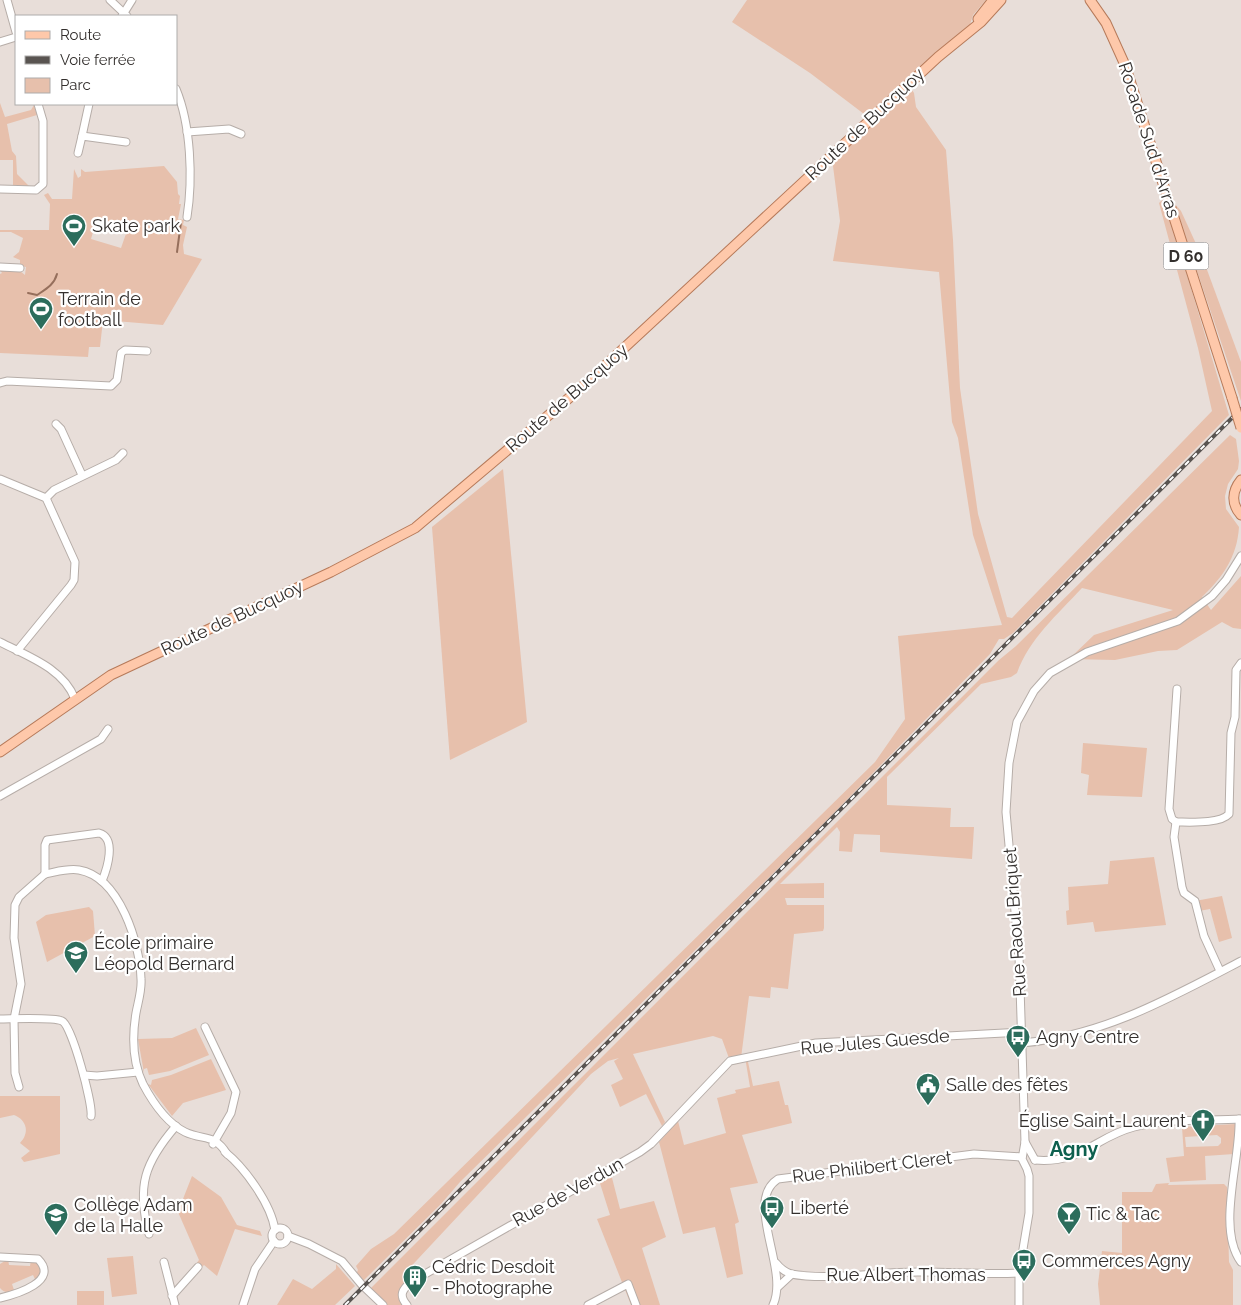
<svg xmlns="http://www.w3.org/2000/svg" width="1241" height="1305" viewBox="0 0 1241 1305" font-family="Raleway,sans-serif">
<style>
.green{fill:#e7c0ac;fill-rule:evenodd}
.lines{fill:none;stroke-linecap:round;stroke-linejoin:round}
.stream{stroke:#966f5c;stroke-width:2}
.minor-casing{stroke:#b6ada8;stroke-width:9}
.major-casing{stroke:#b67a5a;stroke-width:11}
.minor{stroke:#fff;stroke-width:7}
.major{stroke:#fec8aa;stroke-width:9}
.rail-casing{stroke:#595451;stroke-width:4}
.rail{stroke:#fff;stroke-width:2;stroke-dasharray:5.5;stroke-linecap:butt}
.major-bridge-casing{stroke:#b67a5a;stroke-width:11;stroke-linecap:butt}
.major-bridge{stroke:#fec8aa;stroke-width:9}
.labels{text-anchor:middle;stroke-width:4.5;stroke-linejoin:round;paint-order:stroke}
.shield{fill:#fff;stroke:#706d6c;stroke-width:1}
.shield-label{font-size:16px;font-weight:bold;fill:#332f2d}
.street-label{font-size:18px;fill:#332f2d;stroke:#fff}
.poi-label{font-size:18px;fill:#332f2d;stroke:#fff;text-anchor:start}
.quarter-label{font-size:20px;font-weight:bold;fill:#0d604e;stroke:#fff}
</style>
<rect width="100%" height="100%" fill="#e8ded9"/>
<g class="green">
<path d="M747,0h239l-13,15 -5,16 -60,53 6,9 2,14 30,43 7,90 7,148 18,126 29,103 5,1 200,-207 -14,-63 -39,-145 5,-5 65,217 -216,218 -9,6h-5l-9,15 -174,177 -356,351 -19,22 -79,78 -6,-8 2,-4 -2,-4 15,-17 23,-15 481,-472 30,-43 -7,-83 104,-11 -29,-90 -15,-97 -6,-16 -13,-150 -106,-11 7,-40 -7,-55 -6,-7 35,-32 2,-13 -54,-41 -78,-51z"/>
<path d="M0,103l5,14 26,-7 3,-5 3,10 -30,9 5,27 4,5 1,18 12,12 -16,-1v-25h-13z"/>
<path d="M164,166l13,16 1,12 2,2 -1,8h2l-3,15 6,1 -1,5 4,2 -4,18 1,9 18,5 -39,66 -60,-5 -3,27h-11l-1,10 -88,-4v-79l2,-1 -2,-3 20,1 5,4 1,-8 -6,-1v-6l-7,-3 6,-5 4,-14 -12,-6h-11v-2h49l1,-26 -6,-9 4,-2 4,6h20l2,-30 4,9 3,-2v-7l4,3zM97,218l31,10 -7,20 -30,-9z"/>
<path d="M1174,203l7,8 22,48 38,103v39z"/>
<path d="M1230,435l6,4 3,22 -1,8 -10,15 -3,12 1,13 13,18c-2,30 -16,50 -37,70l9,13 30,-34v53l-8,-1 -11,-6 -45,28 -19,1 -43,9 -46,-1 25,-24 79,-25 -91,-22c-24,26 -53,51 -65,85l-6,4 -30,7 -94,93v28l64,3 -1,19h24l-2,32 -92,-7v-17l-26,-1 -2,18 -13,-1 1,-19 -3,-5 -57,57 44,-1v15h-39l2,7h37v23l-1,3 -29,3 -6,55 -17,-2 -1,11 -21,-2 -8,62 -11,3 -8,-22 -9,-3 -80,18 32,68 -3,4 -16,-32 -26,13 -9,-22 12,-6 -9,-18 5,-3 -11,3 -17,13 -188,201 3,8 -6,7v9l3,6h-16l-17,-16 629,-629 17,-14z"/>
<path d="M503,469l24,253 -77,38 -18,-233z"/>
<path d="M1083,743l64,5 -5,49 -55,-2 2,-20 -8,-2z"/>
<path d="M1154,857l12,68 -71,7 -2,-10 -26,3 -1,-14 3,-1 -1,-23 40,-3 2,-23z"/>
<path d="M1222,896l10,42 -13,4 -9,-33 -11,2 -4,-10z"/>
<path d="M89,907l4,4 2,25 -48,26 -11,-40 10,-7z"/>
<path d="M196,1028l13,27 -39,16 -21,4 -2,-7 -3,1v4l-6,-34 34,-1z"/>
<path d="M745,1057h2l6,29 26,-5 6,24h3l4,18 -50,12 16,48 -28,5 9,34 -4,2 8,50 -16,4 -12,-51 -32,7 -24,-92 19,-21 6,24 42,-12 -9,-35 19,-5 -1,-3 15,-3z"/>
<path d="M211,1059l15,31 -43,13 -11,13 -24,-32 3,1 1,-5 19,-5z"/>
<path d="M0,1096h60v58l-36,8 -3,-4 9,-7 -10,-8c10,-10 7,-23 -6,-28l-14,3z"/>
<path d="M1236,1124l-2,30 -29,2 1,24 -36,2 -4,-24 18,-2 -2,-29zM1217,1135l4,3v5l-3,3 -32,1 -1,-10z"/>
<path d="M610,1170l10,39 34,-8 12,36 -24,11 18,57h-29l-34,-86 13,-4 -12,-38z"/>
<path d="M192,1176l29,21 16,28 23,6 2,5 -27,-7 -18,47 -13,-11 -3,3 -5,-4 3,-4 -21,-48 -5,-2 3,-8 5,2z"/>
<path d="M1169,1183l-1,2 56,-1 3,3 2,75 4,8v35h-133l-2,-21 4,-33 20,2v-61h30l4,-8z"/>
<path d="M133,1256l4,38 -25,3 -5,-39z"/>
<path d="M8,1259l1,6 21,1 1,-6c8,2 9,5 11,13l-6,8 -3,-6 -21,9 2,6c-6,3 -10,3 -14,-2v-24z"/>
<path d="M336,1264l19,22 -20,19h-58l16,-26 19,10 24,-20z"/>
<rect x="77" y="1291" width="27" height="14"/>
</g>
<g class="lines">
<g class="stream">
<path d="M177,252l4,-30"/>
<path d="M28,293l9,2c9,-6 17,-10 20,-21"/>
</g>
<defs>
<g id="minor">
<path d="M7,0l9,32"/>
<path d="M110,0l17,16"/>
<path d="M122,16l10,-16"/>
<path d="M0,42l16,-5"/>
<path d="M176,89c15,36 17,90 11,128"/>
<path d="M187,132l42,-3 12,5"/>
<path d="M82,136l7,-32"/>
<path d="M78,153l4,-17 44,6"/>
<path d="M0,189l36,1 7,-6v-63l-5,-17"/>
<path d="M0,267l20,1"/>
<path d="M0,383l7,-2 104,5 6,-6 4,-27 4,-3 22,1"/>
<path d="M56,424l5,5 21,46"/>
<path d="M0,479l46,19 29,64 -1,18 -3,5 -54,66"/>
<path d="M46,498l8,-8 62,-30 7,-7"/>
<path d="M0,642c27,14 63,26 75,57"/>
<path d="M0,796l101,-57 7,-10"/>
<path d="M1176,822c14,0 44,2 53,-8l2,-81 4,-16 1,-47 5,-7"/>
<path d="M1176,822l-2,15 8,50 2,6 11,8 9,35 16,35"/>
<path d="M1176,822l-4,-3 -3,-10 8,-120"/>
<path d="M45,874c11,-2 23,-6 34,-4 41,7 61,74 62,109 1,11 -3,23 -5,34 -4,24 -4,48 7,71 9,17 24,39 42,48 19,9 29,1 42,22"/>
<path d="M45,874v-29l2,-5 52,-7c18,5 8,36 3,48"/>
<path d="M0,1019c12,0 53,-2 62,2 10,4 31,84 29,95"/>
<path d="M205,1027l31,65 -5,21 -18,31"/>
<path d="M1022,1043c81,-7 148,-45 219,-82"/>
<path d="M84,1075l13,1 41,-4"/>
<path d="M19,1087l-4,-14 -1,-54 7,-35 -7,-46 1,-33 4,-8 26,-23"/>
<path d="M1239,1119c2,40 -23,109 2,143"/>
<path d="M1025,1142l10,18"/>
<path d="M225,1152c20,16 46,52 50,78"/>
<path d="M1035,1160c47,4 60,-23 99,-33 34,-9 72,-6 107,-8"/>
<circle cx="280" cy="1236" r="8"/>
<path d="M149,1234c-13,-48 -4,-72 27,-108"/>
<path d="M288,1236l21,8 33,17 20,24 21,20"/>
<path d="M0,1257l38,2c22,22 -21,35 -38,39"/>
<path d="M164,1262l11,43"/>
<path d="M776,1263c4,5 9,9 15,11 38,7 92,-3 131,-2 33,0 64,3 97,1"/>
<path d="M778,1287l14,-13"/>
<path d="M172,1296l26,-29"/>
<path d="M243,1305l12,-36 19,-28"/>
<path d="M407,1305c-9,-10 -4,-16 4,-23l229,-130 11,-8 79,-83 86,-18 205,-11"/>
<path d="M588,1305l40,-21 8,21"/>
<path d="M773,1305c17,-36 -30,-104 5,-126l196,-25 48,3"/>
<path d="M1019,1305v-32l10,-60v-37l-2,-7 -5,-10 3,-17 -6,-186 -13,-144 3,-49 8,-41 17,-31 16,-18 37,-21 91,-31 34,-25 14,-16 15,-24"/>
</g>
<g id="major">
<path d="M1090,0l16,23 19,42 107,333"/>
<path d="M978,19l15,-19"/>
<path d="M1241,480c-9,11 -10,24 0,35"/>
<path d="M0,752l111,-77 220,-103 84,-44 167,-141 356,-330 43,-35 20,-22"/>
</g>
</defs>
<use href="#minor" class="minor-casing"/>
<use href="#major" class="major-casing"/>
<use href="#minor" class="minor"/>
<use href="#major" class="major"/>
<defs>
<path id="rail" d="M345,1305l896,-896"/>
</defs>
<use href="#rail" class="rail-casing"/>
<use href="#rail" class="rail"/>
<defs>
<path id="major-bridge" d="M1232,398l9,30"/>
</defs>
<use href="#major-bridge" class="major-bridge-casing"/>
<use href="#major-bridge" class="major-bridge"/>
</g>
<defs>
<symbol id="stadium-pin" viewBox="-11 -11 22 30"><path d="M0 17L-7.5 6A9.5 9.5 0 1 1 7.5 6Z" fill="#2c6d5c" stroke="#fff"/><path d="M0-5a6.5 5 0 1 0 0 10a6.5 5 0 1 0 0-10ZM-3.5-1.8h7v3.6h-7Z" fill="#fff"/></symbol>
<symbol id="school-pin" viewBox="-11 -11 22 30"><path d="M0 17L-7.5 6A9.5 9.5 0 1 1 7.5 6Z" fill="#2c6d5c" stroke="#fff"/><path d="M0-5L7-2L0 1L-7-2ZM-4 1L0 2.5L4 1V4Q0 6-4 4Z" fill="#fff"/></symbol>
<symbol id="bus-pin" viewBox="-11 -11 22 30"><path d="M0 17L-7.5 6A9.5 9.5 0 1 1 7.5 6Z" fill="#2c6d5c" stroke="#fff"/><path d="M-5-6H5V4H4V6H2V4H-2V6H-4V4H-5ZM-3.5-4V0h7V-4ZM-3.5 1.2v1.5H-2V1.2ZM2 1.2v1.5H3.5V1.2Z" fill="#fff"/></symbol>
<symbol id="civic-pin" viewBox="-11 -11 22 30"><path d="M0 17L-7.5 6A9.5 9.5 0 1 1 7.5 6Z" fill="#2c6d5c" stroke="#fff"/><path d="M-.6-6.5H3V-4.5H.6V-3L4-1V1h2V6H-6V1h2V-1L-.6-3ZM-1.2 2.5V6h2.4V2.5Z" fill="#fff"/></symbol>
<symbol id="church-pin" viewBox="-11 -11 22 30"><path d="M0 17L-7.5 6A9.5 9.5 0 1 1 7.5 6Z" fill="#2c6d5c" stroke="#fff"/><path d="M-1.2-6h2.4v3.5h3.3v2.4h-3.3V6h-2.4V-.1h-3.3v-2.4h3.3Z" fill="#fff"/></symbol>
<symbol id="bar-pin" viewBox="-11 -11 22 30"><path d="M0 17L-7.5 6A9.5 9.5 0 1 1 7.5 6Z" fill="#2c6d5c" stroke="#fff"/><path d="M-6-5H6L.8 .8V4.5H3.5V6h-7V4.5H-.8V.8Z" fill="#fff"/></symbol>
<symbol id="building-pin" viewBox="-11 -11 22 30"><path d="M0 17L-7.5 6A9.5 9.5 0 1 1 7.5 6Z" fill="#2c6d5c" stroke="#fff"/><path d="M-4-6H4V6H1V3H-1V6H-4ZM-2.5-4.3h1.7v1.8h-1.7ZM.8-4.3h1.7v1.8H.8ZM-2.5-1h1.7V.8h-1.7ZM.8-1h1.7V.8H.8Z" fill="#fff"/></symbol>
</defs>
<g fill-rule="evenodd">
<use href="#stadium-pin" x="60" y="212" width="28" height="38"/>
<use href="#stadium-pin" x="27" y="295" width="28" height="38"/>
<use href="#school-pin" x="62" y="939" width="28" height="38"/>
<use href="#bus-pin" x="1004" y="1023" width="28" height="38"/>
<use href="#civic-pin" x="914" y="1071" width="28" height="38"/>
<use href="#church-pin" x="1189" y="1107" width="28" height="38"/>
<use href="#bus-pin" x="758" y="1194" width="28" height="38"/>
<use href="#bar-pin" x="1055" y="1200" width="28" height="38"/>
<use href="#school-pin" x="42" y="1201" width="28" height="38"/>
<use href="#bus-pin" x="1010" y="1247" width="28" height="38"/>
<use href="#building-pin" x="401" y="1263" width="28" height="38"/>
</g>
<g class="labels">
<rect class="shield" x="1163.5" y="242.5" width="45" height="27" rx="4"/>
<g class="shield-label">
<text x="1186" y="262">D 60</text>
</g>
<g class="street-label">
<text transform="translate(865 124) rotate(-43)" y="6">Route de Bucquoy</text>
<text transform="translate(1149 140) rotate(72)" y="6">Rocade Sud d'Arras</text>
<text transform="translate(567 398) rotate(-41)" y="6">Route de Bucquoy</text>
<text transform="translate(232 618) rotate(-25)" y="6">Route de Bucquoy</text>
<text transform="translate(1015 922) rotate(-94)" y="6">Rue Raoul Briquet</text>
<text transform="translate(875 1042) rotate(-5)" y="6">Rue Jules Guesde</text>
<text transform="translate(872 1167) rotate(-7)" y="6">Rue Philibert Cleret</text>
<text transform="translate(568 1192) rotate(-29)" y="6">Rue de Verdun</text>
<text x="906" y="1281">Rue Albert Thomas</text>
</g>
<g class="poi-label">
<text x="92" y="232">Skate park</text>
<text x="58" y="305">Terrain de<tspan x="58" dy="21">football</tspan></text>
<text x="94" y="949">École primaire<tspan x="94" dy="21">Léopold Bernard</tspan></text>
<text x="1036" y="1043">Agny Centre</text>
<text x="946" y="1091">Salle des fêtes</text>
<text x="1186" y="1127" text-anchor="end">Église Saint-Laurent</text>
<text x="74" y="1211">Collège Adam<tspan x="74" dy="21">de la Halle</tspan></text>
<text x="790" y="1214">Liberté</text>
<text x="1086" y="1220">Tic &amp; Tac</text>
<text x="1042" y="1267">Commerces Agny</text>
<text x="432" y="1273">Cédric Desdoit<tspan x="432" dy="21">- Photographe</tspan></text>
</g>
<g class="quarter-label">
<text x="1074" y="1156">Agny</text>
</g>
</g>
<rect x="15" y="15" width="162" height="90" fill="#ffffff" stroke="#adacab"/>
<rect x="25" y="31" width="25" height="8" fill="#fec8aa" stroke="#adacab"/>
<text x="60" y="40" font-size="15" fill="#332f2d">Route</text>
<rect x="25" y="56" width="25" height="8" fill="#595451" stroke="#adacab"/>
<text x="60" y="65" font-size="15" fill="#332f2d">Voie ferrée</text>
<rect x="25" y="78" width="25" height="15" fill="#e7c0ac" stroke="#adacab"/>
<text x="60" y="90" font-size="15" fill="#332f2d">Parc</text>
</svg>
